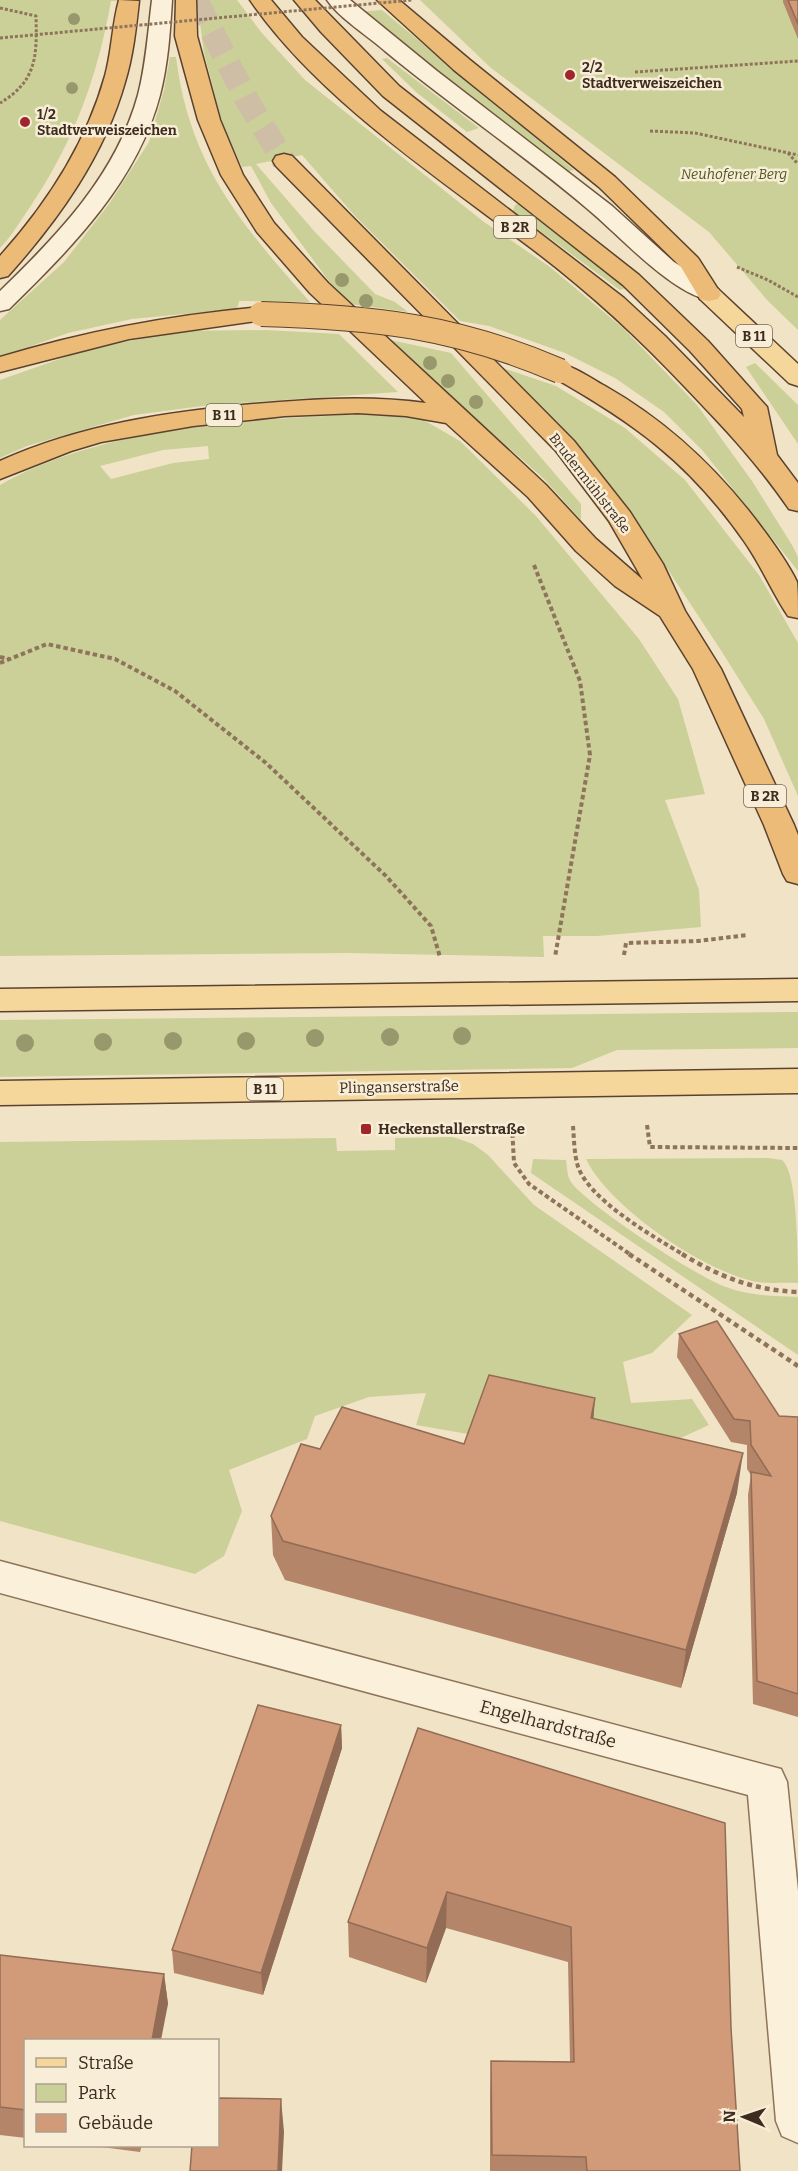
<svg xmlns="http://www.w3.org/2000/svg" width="798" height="2171" viewBox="0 0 798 2171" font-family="Bitter,serif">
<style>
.green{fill:#cbd098;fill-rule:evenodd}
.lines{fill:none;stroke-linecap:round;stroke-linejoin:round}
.trunk-tunnel{stroke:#cdbea5;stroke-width:24;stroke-dasharray:24 12;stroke-linecap:butt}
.minor-casing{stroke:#8e745a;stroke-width:3}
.secondary-casing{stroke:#6f553d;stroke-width:3}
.primary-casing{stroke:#5b422e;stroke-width:3}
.trunk-casing{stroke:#5b422e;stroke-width:3}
.path-far2{stroke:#8e745a;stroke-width:3;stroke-dasharray:3 2;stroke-linecap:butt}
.path-far1{stroke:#8e745a;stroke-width:4;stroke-dasharray:4.5 3;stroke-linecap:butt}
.path{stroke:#8e745a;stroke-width:4.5;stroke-dasharray:5 4;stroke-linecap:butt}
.minor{fill:#fbf0da;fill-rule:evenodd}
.secondary{fill:#fbf0da;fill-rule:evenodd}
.primary{fill:#f5d79c;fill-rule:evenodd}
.trunk{fill:#ecbb78;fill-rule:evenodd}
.trunk-bridge-casing{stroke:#5b422e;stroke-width:26;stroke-linecap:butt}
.path-bridge{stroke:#8e745a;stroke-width:3;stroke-dasharray:3 2;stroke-linecap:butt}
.trunk-bridge{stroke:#ecbb78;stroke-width:24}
.tree{fill:#98986d}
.wall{fill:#b48569}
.shaded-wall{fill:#926c55}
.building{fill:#d19b7a;stroke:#926c55;stroke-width:1.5}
.poi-dot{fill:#a0262b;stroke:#f8edd6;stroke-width:2}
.labels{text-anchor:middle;stroke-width:5;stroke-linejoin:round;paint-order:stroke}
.far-poi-label{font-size:14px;font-weight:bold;fill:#3d2c1f;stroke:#f8edd6;text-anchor:start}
.far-park-label{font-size:14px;font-style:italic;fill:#4f5a24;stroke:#f8edd6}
.shield{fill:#f8edd6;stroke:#756656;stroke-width:1.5}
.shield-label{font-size:14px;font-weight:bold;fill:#3d2c1f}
.far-street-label{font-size:14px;fill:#3d2c1f;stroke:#f8edd6}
.street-label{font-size:15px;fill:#3d2c1f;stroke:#f8edd6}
.poi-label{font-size:15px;font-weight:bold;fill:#3d2c1f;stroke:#f8edd6;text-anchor:start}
.near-street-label{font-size:18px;fill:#3d2c1f;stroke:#f8edd6}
</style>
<rect width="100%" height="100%" fill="#f1e3c6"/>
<g class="green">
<path d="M0,0h147l-36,1c-14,78 -37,140 -81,206 -10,14 -18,29 -30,41z"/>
<path d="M197,0h40l24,32 44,48 179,142 66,45 74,62 73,76 55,76 40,64 6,12v14l-95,-120 -39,-39 -49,-34 -50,-25 -76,-27 -29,-5 -105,-105 -53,-61 -46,9 59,68 60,62 20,8 13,10 -58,-8 -16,-16 -63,-85 -20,-37 -9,1 -19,-41 -19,-73z"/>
<path d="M420,0h378v330l-30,-29 -59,-69 -218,-164z"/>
<path d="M382,10l192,160 -8,2 -207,-160z"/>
<path d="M170,57h6c13,107 65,167 134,245l-71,-1 -2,8 -105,10 -64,14 -68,24v-37l64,-58 45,-58 40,-62 15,-52z"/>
<path d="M387,58l92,70 -12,4 -51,-40 -34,-33z"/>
<path d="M526,201l100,87 -6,2 -107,-79 2,-6z"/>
<path d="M266,330l73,4 59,58 -188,13 -76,10 -107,31 -27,12v-78l82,-29 95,-20z"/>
<path d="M386,339l65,14 130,151v16l-37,-41z"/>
<path d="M755,363l43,42v39l-52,-77z"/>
<path d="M503,368l53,18 69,42 60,52 74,95 39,68v153l-34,-77 -42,-67 -84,-128 -75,-93z"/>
<path d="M387,413l35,6 38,22 76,75 103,123 39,60 27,95 -40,6 34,90 2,37 -104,9h-54l1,21 -196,-4 -348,3v-471c109,-62 264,-66 387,-72zM208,446l1,13 -36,4 -62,16 -11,-13 63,-16z"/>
<path d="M798,1012v36l-181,2 -45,18 -572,9v-57z"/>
<path d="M453,1137l20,7 15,11 46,50 158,110 -40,38 -29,9 8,41 61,-4 17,26 -48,22 -193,-13 -52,-9 10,-32 -57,4 -54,19 -8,23 -78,31 13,41 -18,45 -29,18 -195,-53v-379l336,-4 1,13 58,-1v-12z"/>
<path d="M768,1158c4,1 10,1 14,2 16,12 16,100 16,123 -13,-1 -28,1 -41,-1 -53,-10 -148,-75 -171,-123z"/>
<path d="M533,1159l33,1c1,6 1,16 5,22 16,23 126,95 155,105 24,9 47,9 72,10v58l-267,-182z"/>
</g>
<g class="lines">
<path class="trunk-tunnel" d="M196,0l52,102 36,59"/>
<defs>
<path id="minor" d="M0,1561l781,208 6,13 11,109v252l-16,-7 -6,-15 -28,-326 -748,-202z"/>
<g id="secondary">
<path d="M152,0h20c-2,32 -4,64 -12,95 -23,88 -89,153 -151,214l-9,2v-20c58,-56 116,-116 138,-196 8,-31 10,-63 14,-95z"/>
<path d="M327,0h23l87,71 175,135 62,56 44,27 3,5 -3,5c-32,8 -97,-61 -121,-82 -68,-59 -143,-109 -212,-166 -17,-15 -46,-33 -58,-51z"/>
</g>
<g id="primary">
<path d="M709,287l9,2 80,75v22l-9,-3 -89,-84 -3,-5 3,-5z"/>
<path d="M798,979v22l-798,10v-22z"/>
<path d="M798,1069v24l-798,12v-24z"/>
</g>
<g id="trunk">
<path d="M119,0l20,1c-3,27 -6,55 -14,81 -21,74 -66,137 -117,194l-8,2v-22c46,-51 86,-112 105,-180 7,-25 7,-51 14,-76z"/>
<path d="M176,0h20l1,36 23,84 23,55 31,48 54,60 218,202 50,54 47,41 -34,-59 -53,-70 -280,-285 -3,-5 3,-5 8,-2 8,2 282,285 56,71 33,52 22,47 36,58 73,156 4,10v49l-11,-3 -4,-7 -19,-49 -71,-156 -33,-53 -45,-30 -39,-35 -48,-54 -82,-74 -40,-7 -48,-3 -73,3 -92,10 -92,16 -30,9 -71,28v-18c80,-36 166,-49 253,-57 58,-5 115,-9 173,-1l-116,-110 -53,-61 -36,-57 -23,-55 -23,-84z"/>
<path d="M250,0h21l31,37 79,74 243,187 41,38 79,81 -2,-8 -52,-58 -67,-66 -240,-189 -62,-64 -27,-32h21l84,86 240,189 69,66 59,66 10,48 21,28v28l-9,-2c-33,-48 -64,-80 -103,-121 -47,-50 -96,-95 -151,-137 -95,-72 -217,-152 -285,-251z"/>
<path d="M377,0h22l71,60 145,117 83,81 23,36 -3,5 -9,2 -9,-2 -19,-32 -82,-80 -145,-117z"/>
<path d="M261,307l9,2 3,5 -3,5 -141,20 -129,33v-15c86,-26 172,-42 261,-50z"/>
<path d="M560,364c16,3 30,14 45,22 65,37 116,86 160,146 11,15 24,33 32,50 1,10 1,26 1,36l-10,-2c-16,-24 -27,-51 -44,-75 -55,-79 -110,-118 -193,-165l-3,-5 3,-5z"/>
</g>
</defs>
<use href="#minor" class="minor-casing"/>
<use href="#secondary" class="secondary-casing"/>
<use href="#primary" class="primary-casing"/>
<use href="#trunk" class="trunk-casing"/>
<g class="path-far2">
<path d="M0,8l36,8c1,40 1,65 -36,87"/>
<path d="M635,72l163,-11"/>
<path d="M650,131l45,2 103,22"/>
<path d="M788,153l10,11"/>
<path d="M737,267l31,13 30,17"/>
</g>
<g class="path-far1">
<path d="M534,565l46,116 10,74 -35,202"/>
<path d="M0,657l9,2"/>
<path d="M0,663l47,-19 68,15 60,32 91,72 120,113 45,50 9,31"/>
<path d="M624,955l2,-12 72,-2 50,-6"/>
<path d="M647,1125l3,22 148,1"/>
<path d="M512,1126l2,37 15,21 102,71"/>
<path d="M573,1126c1,12 1,25 4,37 8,35 77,74 107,92"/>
</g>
<g class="path">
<path d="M629,1254l169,112"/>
<path d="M682,1254c38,23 71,36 116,38"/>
</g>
<use href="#minor" class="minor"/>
<use href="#secondary" class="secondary"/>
<use href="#primary" class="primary"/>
<use href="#trunk" class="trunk"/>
<defs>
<path id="trunk-bridge" d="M261,314c111,3 195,12 299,57"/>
</defs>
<use href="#trunk-bridge" class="trunk-bridge-casing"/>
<path class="path-bridge" d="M0,38l412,-38"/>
<use href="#trunk-bridge" class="trunk-bridge"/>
</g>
<g class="tree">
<circle cx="74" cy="19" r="6"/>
<circle cx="72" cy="88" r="6"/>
<circle cx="342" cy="280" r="7"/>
<circle cx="366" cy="301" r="7"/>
<circle cx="430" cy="363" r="7"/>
<circle cx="448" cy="381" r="7"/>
<circle cx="476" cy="402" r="7"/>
<circle cx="462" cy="1036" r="9"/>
<circle cx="390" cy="1037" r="9"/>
<circle cx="315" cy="1038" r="9"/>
<circle cx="173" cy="1041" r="9"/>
<circle cx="246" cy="1041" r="9"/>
<circle cx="103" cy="1042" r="9"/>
<circle cx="25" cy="1043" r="9"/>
</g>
<g class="wall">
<path d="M783,0h15v39l-15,-37z"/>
<path d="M679,1334l100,82 19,1v300l-45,-13 -5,-209 3,-20 -4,-6v-24l-16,-3 -54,-85z"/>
<path d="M595,1398l-2,21 144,74 -56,195 -396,-108 -12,-25 -2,-39 49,-67 144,-5z"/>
<path d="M341,1725l1,23 -79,247 -89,-22 -2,-23z"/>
<path d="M418,1728l313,300 9,143h-250v-76l1,-34 79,1 -2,-100 -122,-34 -20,55 -77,-26 -1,-35z"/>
<path d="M0,1955l164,19 4,30 -142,36v98l-26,-3z"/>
<path d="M86,2145h56l-2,7z"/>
</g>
<g class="shaded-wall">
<path d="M595,1398l-3,40 -1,-20z"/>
<path d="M743,1453l-6,40 -56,195 5,-38z"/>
<path d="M341,1725l1,23 -79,247 -2,-22z"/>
<path d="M447,1892l-1,36 -20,55 1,-35z"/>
<path d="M164,1974l4,30 -7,36h-9z"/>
<path d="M281,2099l3,33 -2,39h-4z"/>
</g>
<g class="building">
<path d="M788,0h10v24z"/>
<path d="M717,1321l62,95 19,1v277l-41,-13 -6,-209 20,4 -20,-31 -1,-24 -16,-2 -55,-85z"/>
<path d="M489,1375l106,23 -4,20 152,35 -57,197 -403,-109 -12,-25 30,-72 19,5 22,-42 122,37z"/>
<path d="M258,1705l83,20 -80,248 -89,-23z"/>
<path d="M418,1728l307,95 6,205 9,143h-153l-1,-14 -94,-2 -1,-94 83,1 -3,-135 -124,-35 -20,56 -79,-26z"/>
<path d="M0,1955l164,19 -12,66h-126v70l-26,-3z"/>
<path d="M218,2098l63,1 -3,72h-88l2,-26h26z"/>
</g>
<g class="poi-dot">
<circle cx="570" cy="75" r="6"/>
<circle cx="25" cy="122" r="6"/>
<rect x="360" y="1123" width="12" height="12" rx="3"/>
</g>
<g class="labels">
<g class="far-poi-label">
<text x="582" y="72">2/2<tspan x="582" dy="16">Stadtverweiszeichen</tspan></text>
<text x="37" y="119">1/2<tspan x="37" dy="16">Stadtverweiszeichen</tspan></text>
</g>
<g class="far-park-label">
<text x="734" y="179">Neuhofener Berg</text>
</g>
<g class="shield">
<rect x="494" y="216" width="42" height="22" rx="4.5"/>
<rect x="736" y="325" width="36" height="22" rx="4.5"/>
<rect x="206" y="404" width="36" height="22" rx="4.5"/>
<rect x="744" y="785" width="42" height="22" rx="4.5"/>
<rect x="247" y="1078" width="36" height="22" rx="4.5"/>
</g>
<g class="shield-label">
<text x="515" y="232">B 2R</text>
<text x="754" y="341">B 11</text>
<text x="224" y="420">B 11</text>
<text x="765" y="801">B 2R</text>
<text x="265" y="1094">B 11</text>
</g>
<g class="far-street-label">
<text transform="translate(590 483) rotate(52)" y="5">Brudermühlstraße</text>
</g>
<g class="street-label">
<text transform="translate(399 1087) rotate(-1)" y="5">Plinganserstraße</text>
</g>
<g class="poi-label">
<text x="378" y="1134">Heckenstallerstraße</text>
</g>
<g class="near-street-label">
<text transform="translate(548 1724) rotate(15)" y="6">Engelhardstraße</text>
</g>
</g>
<rect x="24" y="2039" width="195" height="108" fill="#f8edd6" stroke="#ada08d" stroke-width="1.5"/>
<rect x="36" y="2058" width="30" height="9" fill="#f5d79c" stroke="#ada08d" stroke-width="1.5"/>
<text x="78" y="2069" font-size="18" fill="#3d2c1f">Straße</text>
<rect x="36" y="2084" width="30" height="18" fill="#cbd098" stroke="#ada08d" stroke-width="1.5"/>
<text x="78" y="2099" font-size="18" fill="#3d2c1f">Park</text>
<rect x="36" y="2114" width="30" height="18" fill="#d19b7a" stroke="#ada08d" stroke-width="1.5"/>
<text x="78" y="2129" font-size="18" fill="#3d2c1f">Gebäude</text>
<g transform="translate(744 2117) rotate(272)" stroke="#f8edd6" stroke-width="4.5" paint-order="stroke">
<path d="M0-4.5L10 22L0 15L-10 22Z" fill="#3d2c1f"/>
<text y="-9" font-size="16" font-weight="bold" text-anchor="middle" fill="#3d2c1f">N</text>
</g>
</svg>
